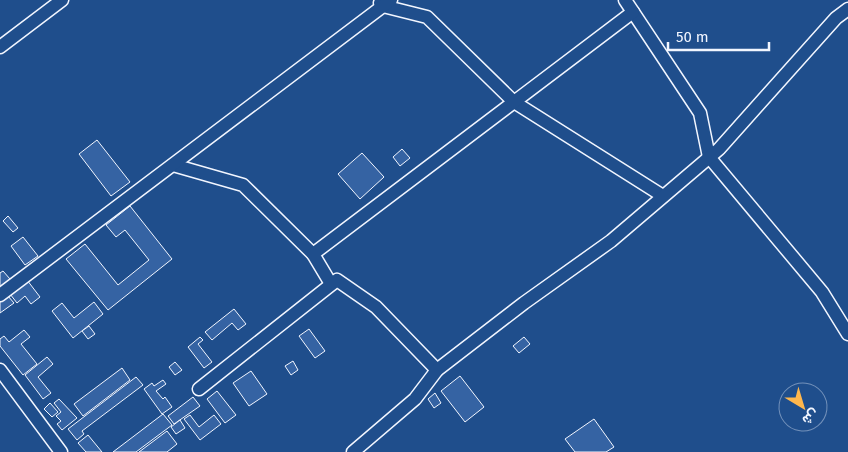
<svg xmlns="http://www.w3.org/2000/svg" width="848" height="452" viewBox="0 0 848 452" font-family="'Fira Sans',Vazirmatn,sans-serif">
<style>
.building{fill:#3563a3;stroke:#f2f6ff}
.lines{fill:none;stroke-linecap:round;stroke-linejoin:round}
.minor-casing{stroke:#f2f6ff;stroke-width:15}
.minor{stroke:#1f4e8c;stroke-width:12}
</style>
<rect width="100%" height="100%" fill="#1f4e8c"/>
<g class="building">
<path d="M97,140l33,42 -19,14 -32,-42z"/>
<path d="M402,149l8,9 -10,8 -7,-9z"/>
<path d="M362,153l22,24 -24,22 -22,-25z"/>
<path d="M130,206l42,53 -64,51 -42,-51 19,-15 33,41 31,-25 -24,-30 -9,7 -10,-12z"/>
<path d="M8,216l10,12 -5,4 -10,-11z"/>
<path d="M23,237l15,19 -13,9 -14,-19z"/>
<path d="M3,271l7,8 -10,8v-14z"/>
<path d="M27,280l13,17 -9,7 -6,-8 -8,7 -7,-9z"/>
<path d="M8,296l6,7 -14,10v-11z"/>
<path d="M94,302l9,12 -30,24 -21,-27 10,-8 12,15z"/>
<path d="M234,309l12,15 -8,6 -6,-7 -20,17 -7,-8z"/>
<path d="M89,326l6,8 -7,5 -6,-8z"/>
<path d="M309,329l16,22 -10,7 -16,-22z"/>
<path d="M24,330l6,7 -9,7 16,20 -14,11 -23,-29v-7l4,-3 5,6z"/>
<path d="M200,337l3,3 -5,4 14,18 -8,6 -16,-21z"/>
<path d="M524,337l6,7 -11,9 -6,-7z"/>
<path d="M47,357l6,7 -15,13 13,16 -8,6 -18,-24z"/>
<path d="M293,361l5,9 -7,5 -6,-9z"/>
<path d="M175,362l7,8 -7,5 -6,-8z"/>
<path d="M122,368l8,12 -47,36 -9,-12z"/>
<path d="M251,371l16,23 -18,12 -16,-23z"/>
<path d="M460,376l24,31 -19,15 -24,-31z"/>
<path d="M136,377l7,8 -61,46 2,3 -7,6 -9,-11z"/>
<path d="M163,380l3,4 -10,7 7,8 2,-2 7,10 -10,7 -18,-25 8,-6 2,3z"/>
<path d="M217,391l19,24 -11,8 -18,-24z"/>
<path d="M435,393l6,10 -7,5 -6,-9z"/>
<path d="M193,397l7,9 -26,18 -6,-8z"/>
<path d="M59,399l18,19 -15,12 -5,-6 4,-3 -5,-5 5,-4 -7,-9z"/>
<path d="M50,403l8,9 -6,5 -8,-8z"/>
<path d="M163,414l9,11 -36,27h-23z"/>
<path d="M190,415l9,12 15,-12 7,9 -21,16 -16,-21z"/>
<path d="M594,419l20,28 -8,5h-31l-10,-13z"/>
<path d="M180,420l5,8 -9,6 -5,-7z"/>
<path d="M167,431l10,13 -10,8h-28z"/>
<path d="M88,435l14,17h-16l-8,-9z"/>
</g>
<g class="lines">
<defs>
<g id="minor">
<path d="M625,0l75,113 9,44 113,135 26,42"/>
<path d="M380,3l3,3 44,11 87,85 149,94"/>
<path d="M0,47l62,-47"/>
<path d="M173,165l70,20 70,69"/>
<path d="M331,284l-18,-30 320,-242"/>
<path d="M0,295l391,-295"/>
<path d="M0,370l61,82"/>
<path d="M199,389l138,-109 39,27 61,63"/>
<path d="M353,452l62,-53 22,-29 87,-67 87,-62 108,-92 117,-131 12,-9"/>
</g>
</defs>
<use href="#minor" class="minor-casing"/>
<use href="#minor" class="minor"/>
</g>
<g transform="translate(803 407) rotate(142)"><circle r="24" fill="#1f4e8c" stroke="#7391ba"/>
<path d="M0-4L9 19L0 12L-9 19Z" fill="#ffb74d"/>
<text y="-8" font-size="14" font-weight="bold" text-anchor="middle" fill="#f2f6ff">ش</text>
</g>
<path d="M668 42v8h101v-8" fill="none" stroke="#f2f6ff" stroke-width="2.5"/>
<text x="676" y="42" font-size="15" fill="#f2f6ff" stroke="#1f4e8c" stroke-width="4" paint-order="stroke">50 m</text>
</svg>
